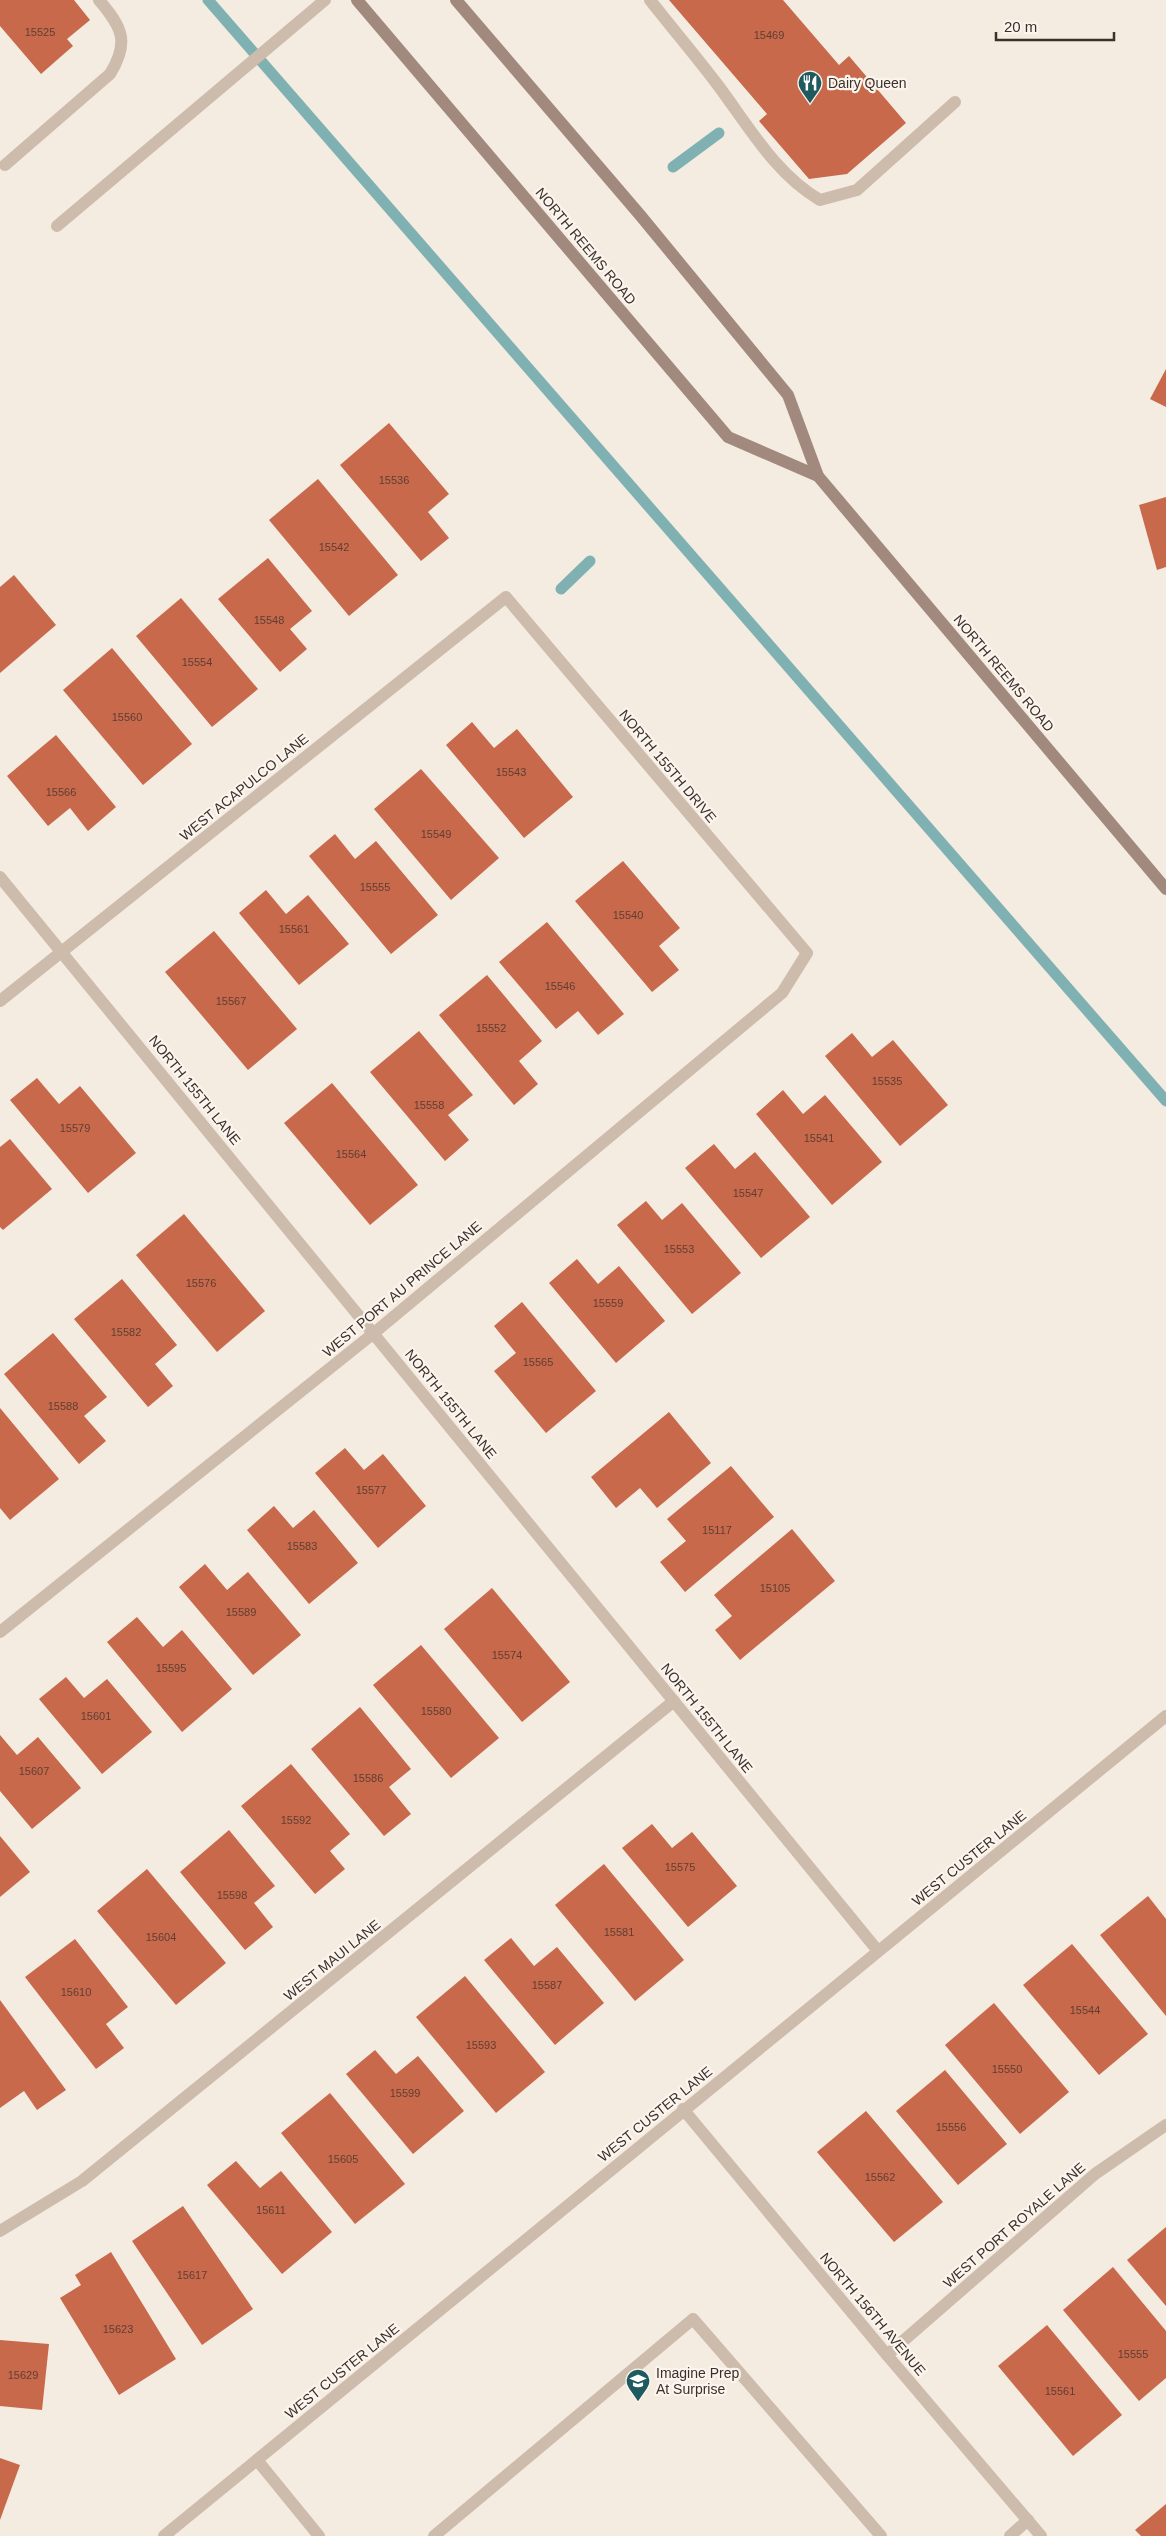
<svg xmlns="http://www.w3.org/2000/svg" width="1166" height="2536" viewBox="0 0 1166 2536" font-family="Helvetica,sans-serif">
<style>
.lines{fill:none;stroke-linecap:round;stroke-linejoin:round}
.stream{stroke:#7fb0b2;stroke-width:11}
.building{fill:#c8694b}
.service{stroke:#cdbbac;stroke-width:12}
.minor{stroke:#cdbbac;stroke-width:12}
.tertiary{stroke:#cdbbac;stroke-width:12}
.secondary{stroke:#a18a7d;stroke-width:12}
.labels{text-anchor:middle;stroke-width:4.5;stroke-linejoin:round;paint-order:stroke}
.number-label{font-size:11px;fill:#5e3e33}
.poi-label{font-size:14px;fill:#3b302b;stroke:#fbf5ee;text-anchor:start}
.street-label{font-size:14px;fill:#3b302b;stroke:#fbf5ee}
</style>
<rect width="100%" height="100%" fill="#f4ebe1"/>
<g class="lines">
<g class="stream">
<path d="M208,0l958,1101"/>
<path d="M673,167l46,-34"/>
<path d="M561,589l29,-28"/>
</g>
</g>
<g class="building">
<path d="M0,0h74l16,20 -23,19 6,7 -32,28 -41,-48z"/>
<path d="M669,0h114l56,65 10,-9 57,67 -59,51 -38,5 -50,-58 8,-7z"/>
<path d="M1166,369v38l-16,-8z"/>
<path d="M389,423l60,71 -21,18 21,26 -28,23 -81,-96z"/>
<path d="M318,479l80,96 -49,41 -80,-96z"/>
<path d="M1166,497v70l-9,3 -18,-65z"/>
<path d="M268,558l44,53 -22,18 17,20 -27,23 -62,-73z"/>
<path d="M14,575l42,50 -56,48v-86z"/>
<path d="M181,598l77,91 -46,38 -76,-91z"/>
<path d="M112,648l80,96 -49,41 -80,-95z"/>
<path d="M472,722l22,26 23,-19 56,68 -49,41 -78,-93z"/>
<path d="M56,735l60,72 -28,24 -18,-23 -22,18 -41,-50z"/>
<path d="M421,769l78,89 -48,42 -77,-91z"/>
<path d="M335,834l20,25 21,-18 62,74 -47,39 -82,-98z"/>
<path d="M623,861l57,67 -21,18 20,24 -27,22 -77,-91z"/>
<path d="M266,890l20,24 22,-19 41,49 -50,41 -60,-72z"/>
<path d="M547,922l77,92 -26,21 -20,-24 -22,18 -57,-67z"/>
<path d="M214,931l83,98 -49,41 -83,-98z"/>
<path d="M487,975l55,66 -23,20 19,23 -24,21 -75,-90z"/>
<path d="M419,1031l54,64 -25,20 21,25 -24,21 -75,-89z"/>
<path d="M852,1033l20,24 21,-17 55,65 -48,41 -75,-90z"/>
<path d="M37,1078l22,26 21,-18 56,67 -48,40 -78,-93z"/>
<path d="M332,1083l86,102 -48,40 -86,-102z"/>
<path d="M783,1090l20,24 22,-19 57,67 -50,43 -76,-91z"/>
<path d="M10,1139l42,50 -49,41 -3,-3v-80z"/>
<path d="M714,1144l21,25 20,-17 55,65 -49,41 -76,-90z"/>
<path d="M646,1201l16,19 20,-17 59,70 -49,41 -75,-89z"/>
<path d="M184,1214l81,97 -48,41 -81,-97z"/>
<path d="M577,1259l21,25 21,-18 46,55 -49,42 -67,-80z"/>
<path d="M122,1279l55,66 -22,19 18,22 -25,21 -74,-88z"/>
<path d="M522,1302l74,89 -50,42 -52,-62 22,-18 -22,-27z"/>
<path d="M53,1333l54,64 -23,19 22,25 -27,23 -75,-90z"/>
<path d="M0,1408l59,71 -49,41 -10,-12z"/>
<path d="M669,1412l42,51 -54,45 -17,-20 -24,20 -25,-31z"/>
<path d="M345,1448l19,22 19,-16 43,52 -48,42 -63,-75z"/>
<path d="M731,1466l43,51 -89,75 -25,-30 26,-21 -19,-22z"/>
<path d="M274,1506l19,22 21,-18 44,53 -49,41 -62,-74z"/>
<path d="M792,1529l43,52 -95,79 -25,-30 17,-14 -18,-21z"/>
<path d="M205,1564l22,26 21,-18 53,63 -48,40 -74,-88z"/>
<path d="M492,1588l78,94 -48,40 -78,-93z"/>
<path d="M137,1617l26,30 19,-17 50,59 -50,43 -75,-90z"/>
<path d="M421,1645l78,93 -48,40 -78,-93z"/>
<path d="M66,1677l18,21 23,-19 45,53 -50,42 -63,-75z"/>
<path d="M360,1707l51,62 -22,18 22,27 -27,22 -73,-87z"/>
<path d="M0,1735l17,20 21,-18 43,51 -49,41 -32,-38z"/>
<path d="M291,1764l59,70 -20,17 15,18 -30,25 -74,-88z"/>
<path d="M652,1824l20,24 20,-16 45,54 -49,41 -66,-79z"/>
<path d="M229,1830l46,56 -21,17 19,24 -28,23 -65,-78z"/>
<path d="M0,1836l30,36 -30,25z"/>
<path d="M604,1864l80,96 -49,41 -80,-96z"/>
<path d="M147,1869l79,94 -50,42 -79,-94z"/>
<path d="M1148,1896l18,23v97l-66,-81z"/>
<path d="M511,1938l23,28 23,-19 47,56 -49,42 -71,-85z"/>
<path d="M75,1939l53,68 -22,17 18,24 -28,21 -71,-92z"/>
<path d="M1072,1944l76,90 -49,41 -76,-90z"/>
<path d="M465,1976l80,96 -49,41 -80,-96z"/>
<path d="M0,2000l66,90 -29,20 -13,-19 -24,17z"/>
<path d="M994,2003l75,89 -49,42 -75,-89z"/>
<path d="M375,2050l21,24 22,-18 46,55 -51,43 -67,-80z"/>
<path d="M945,2070l62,74 -49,41 -62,-74z"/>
<path d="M330,2093l75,91 -50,40 -74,-91z"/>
<path d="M866,2111l77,91 -49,40 -77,-90z"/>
<path d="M236,2161l24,27 21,-17 51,61 -50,42 -75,-89z"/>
<path d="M183,2206l70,103 -51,36 -70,-104z"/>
<path d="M1166,2227v79l-39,-46z"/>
<path d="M111,2252l65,107 -57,36 -59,-97 21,-13 -6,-10z"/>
<path d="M1113,2267l53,64v47l-27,23 -76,-91z"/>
<path d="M1047,2325l75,90 -49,41 -75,-90z"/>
<path d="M0,2340l49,4 -7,66 -42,-4z"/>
<path d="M0,2458l20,7 -20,55z"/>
<path d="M1166,2504v32h-25l-6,-6z"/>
</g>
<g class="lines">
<g class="service">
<path d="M650,0c22,28 45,55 67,84 31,41 58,90 103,116l37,-10 98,-88"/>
<path d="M5,165l105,-91c20,-32 12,-47 -11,-74"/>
<path d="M57,226l268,-226"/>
<path d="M257,2460l62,76"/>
<path d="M434,2536l259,-217 188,217"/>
<path d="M1010,2536l18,-16"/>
</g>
<g class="minor">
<path d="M0,877l878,1074"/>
<path d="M0,1001l506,-404 301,356 -25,40 -408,340 -374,299"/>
<path d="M683,2109l204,246 154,181"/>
<path d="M0,2231l82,-50 592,-480"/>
<path d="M887,2355l208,-181 71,-49"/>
</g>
<path class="tertiary" d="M164,2536l1002,-820"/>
<g class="secondary">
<path d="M357,0l371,437 90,39"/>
<path d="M456,0l184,215 148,180 30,81 348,413"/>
</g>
</g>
<defs>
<symbol id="restaurant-pin" viewBox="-11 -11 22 30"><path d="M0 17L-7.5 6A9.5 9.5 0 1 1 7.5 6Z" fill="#1f5a5e" stroke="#fbf5ee"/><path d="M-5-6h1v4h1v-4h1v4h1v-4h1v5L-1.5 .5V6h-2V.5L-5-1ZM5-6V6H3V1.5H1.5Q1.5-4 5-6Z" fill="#fff"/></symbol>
<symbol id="school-pin" viewBox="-11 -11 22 30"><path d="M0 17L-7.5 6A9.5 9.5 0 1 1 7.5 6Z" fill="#1f5a5e" stroke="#fbf5ee"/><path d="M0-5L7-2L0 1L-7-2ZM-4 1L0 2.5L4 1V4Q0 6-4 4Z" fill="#fff"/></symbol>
</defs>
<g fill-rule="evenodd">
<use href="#restaurant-pin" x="796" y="69" width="28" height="38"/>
<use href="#school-pin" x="624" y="2367" width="28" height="38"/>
</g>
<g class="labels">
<g class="number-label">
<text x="40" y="36">15525</text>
<text x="769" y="39">15469</text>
<text x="394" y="484">15536</text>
<text x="334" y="551">15542</text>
<text x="269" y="624">15548</text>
<text x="197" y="666">15554</text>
<text x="127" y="721">15560</text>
<text x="511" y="776">15543</text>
<text x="61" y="796">15566</text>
<text x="436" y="838">15549</text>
<text x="375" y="891">15555</text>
<text x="628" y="919">15540</text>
<text x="294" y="933">15561</text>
<text x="560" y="990">15546</text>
<text x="231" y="1005">15567</text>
<text x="491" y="1032">15552</text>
<text x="887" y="1085">15535</text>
<text x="429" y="1109">15558</text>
<text x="75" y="1132">15579</text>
<text x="819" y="1142">15541</text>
<text x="351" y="1158">15564</text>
<text x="748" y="1197">15547</text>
<text x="679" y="1253">15553</text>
<text x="201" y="1287">15576</text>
<text x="608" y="1307">15559</text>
<text x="126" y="1336">15582</text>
<text x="538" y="1366">15565</text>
<text x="63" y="1410">15588</text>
<text x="371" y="1494">15577</text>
<text x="717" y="1534">15117</text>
<text x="302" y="1550">15583</text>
<text x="775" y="1592">15105</text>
<text x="241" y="1616">15589</text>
<text x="507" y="1659">15574</text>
<text x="171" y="1672">15595</text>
<text x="436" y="1715">15580</text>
<text x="96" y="1720">15601</text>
<text x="34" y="1775">15607</text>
<text x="368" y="1782">15586</text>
<text x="296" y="1824">15592</text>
<text x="680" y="1871">15575</text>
<text x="232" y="1899">15598</text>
<text x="619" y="1936">15581</text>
<text x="161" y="1941">15604</text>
<text x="547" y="1989">15587</text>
<text x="76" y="1996">15610</text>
<text x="1085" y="2014">15544</text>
<text x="481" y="2049">15593</text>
<text x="1007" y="2073">15550</text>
<text x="405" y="2097">15599</text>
<text x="951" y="2131">15556</text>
<text x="343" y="2163">15605</text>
<text x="880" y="2181">15562</text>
<text x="271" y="2214">15611</text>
<text x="192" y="2279">15617</text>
<text x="118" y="2333">15623</text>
<text x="1133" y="2358">15555</text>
<text x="23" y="2379">15629</text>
<text x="1060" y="2395">15561</text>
</g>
<g class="poi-label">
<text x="828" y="88">Dairy Queen</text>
<text x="656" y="2378">Imagine Prep<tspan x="656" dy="16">At Surprise</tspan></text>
</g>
<g class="street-label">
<text transform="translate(586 246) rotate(50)" y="5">NORTH REEMS ROAD</text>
<text transform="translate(1004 673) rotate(50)" y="5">NORTH REEMS ROAD</text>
<text transform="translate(668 766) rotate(50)" y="5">NORTH 155TH DRIVE</text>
<text transform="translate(244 787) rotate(-39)" y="5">WEST ACAPULCO LANE</text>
<text transform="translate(195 1090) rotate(51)" y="5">NORTH 155TH LANE</text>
<text transform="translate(402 1289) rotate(-40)" y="5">WEST PORT AU PRINCE LANE</text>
<text transform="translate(451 1404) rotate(51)" y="5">NORTH 155TH LANE</text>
<text transform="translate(707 1718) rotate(51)" y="5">NORTH 155TH LANE</text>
<text transform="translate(969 1858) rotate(-39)" y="5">WEST CUSTER LANE</text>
<text transform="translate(332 1960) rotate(-39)" y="5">WEST MAUI LANE</text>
<text transform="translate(655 2114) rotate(-39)" y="5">WEST CUSTER LANE</text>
<text transform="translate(1014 2225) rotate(-41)" y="5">WEST PORT ROYALE LANE</text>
<text transform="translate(873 2314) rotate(50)" y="5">NORTH 156TH AVENUE</text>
<text transform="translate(342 2371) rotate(-39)" y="5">WEST CUSTER LANE</text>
</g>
</g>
<path d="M996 32v8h118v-8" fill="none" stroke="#3b302b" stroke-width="2.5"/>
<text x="1004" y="32" font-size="15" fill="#3b302b" stroke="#fbf5ee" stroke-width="4" paint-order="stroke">20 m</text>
</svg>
